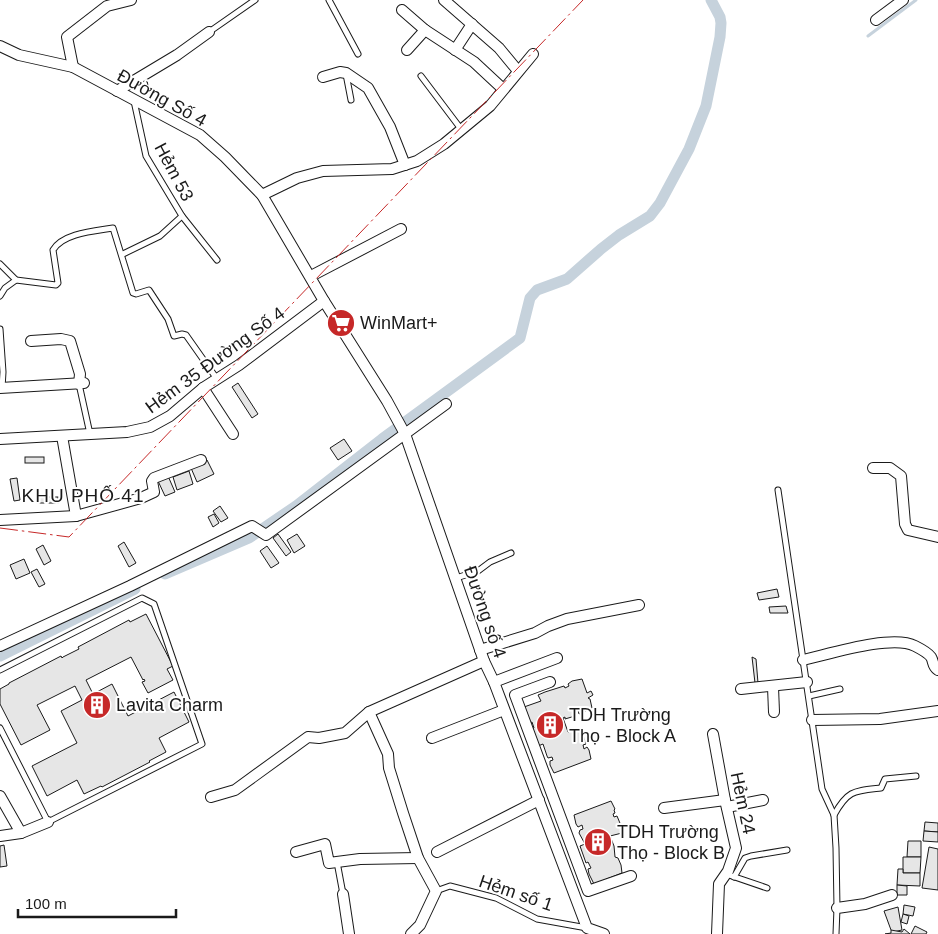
<svg xmlns="http://www.w3.org/2000/svg" width="938" height="934" viewBox="0 0 938 934" font-family="Arial,sans-serif">
<style>
.lines{fill:none;stroke-linecap:round;stroke-linejoin:round}
.stream{stroke:#c6d2dc;stroke-width:3}
.canal{stroke:#c6d2dc;stroke-width:11}
.building{fill:#e6e6e6;stroke:#1a1a1a}
.lane-casing{stroke:#1a1a1a;stroke-width:7}
.street-casing{stroke:#1a1a1a;stroke-width:12}
.lane{stroke:#fff;stroke-width:5}
.street{stroke:#fff;stroke-width:10}
.power{stroke:#c62828;stroke-width:1;stroke-dasharray:18 4 2.5 4;stroke-linecap:butt}
.labels{text-anchor:middle;stroke-width:4;stroke-linejoin:round;paint-order:stroke}
.street-label{font-size:18px;fill:#1a1a1a;stroke:#fff}
.poi-label{font-size:18px;fill:#1a1a1a;stroke:#fff;text-anchor:start}
.neighbourhood-label{font-size:19px;letter-spacing:1px;fill:#1a1a1a;stroke:#fff}
</style>
<rect width="100%" height="100%" fill="#fff"/>
<g class="lines">
<path class="stream" d="M868,36l48,-36"/>
<g class="canal">
<path d="M165,574l84,-36 47,-32 86,-67 138,-101 10,-40 7,-8 30,-11 34,-30 18,-14 31,-19 10,-13 29,-54 17,-43 14,-69 1,-14 -1,-6 -9,-17"/>
<path d="M0,656l135,-67"/>
</g>
</g>
<g class="building">
<path d="M238,383l20,31 -6,4 -20,-31z"/>
<path d="M344,439l8,12 -14,9 -8,-12z"/>
<rect x="25" y="457" width="19" height="6"/>
<path d="M207,460l7,14 -17,8 -6,-14z"/>
<path d="M189,471l4,13 -16,6 -4,-13z"/>
<path d="M168,476l7,16 -10,4 -7,-15z"/>
<path d="M17,478l3,22 -6,1 -4,-22z"/>
<rect x="37" y="497" width="21" height="6"/>
<path d="M220,506l8,12 -7,4 -8,-11z"/>
<path d="M214,514l5,9 -6,4 -5,-10z"/>
<path d="M278,534l13,18 -5,4 -13,-18z"/>
<path d="M297,534l8,12 -11,7 -7,-13z"/>
<path d="M124,542l12,21 -7,4 -11,-21z"/>
<path d="M43,545l8,16 -7,4 -8,-16z"/>
<path d="M267,546l12,17 -8,5 -11,-17z"/>
<path d="M24,559l6,14 -14,6 -6,-14z"/>
<path d="M37,569l8,15 -6,3 -8,-15z"/>
<path d="M777,589l2,8 -20,3 -2,-7z"/>
<path d="M786,606l2,7h-18l-1,-6z"/>
<path d="M146,614l27,52 -6,3 6,11 -25,13 -6,-11 3,-1 -1,-2 -1,1 -12,-23 -45,23 7,14 19,-10 16,32 46,-24 15,30 -30,16 7,14 -17,9 1,1 -48,25 -1,-1 -17,8 -7,-14 -30,16 -15,-30 45,-23 -16,-32 21,-11 -7,-14 -38,19 13,25 -29,15 -21,-41v-15l9,-5v-1l52,-27 1,2 1,-1 16,-8 -1,-2 51,-27 1,2z"/>
<path d="M752,657l4,2 2,24h-3z"/>
<path d="M582,679l5,14 4,-2 2,4 -5,3 2,1 2,9 -13,6 -1,-4 -4,1 1,5 -10,3v-2l-2,1 5,14 11,-4 3,4 4,12 -3,1 1,4 3,-2 2,3 2,9 -37,14 -4,-8v-4l3,-1 -1,-3 -4,1 -1,-2 -4,-12 -5,2 -6,-17 2,-1 -2,-6 -2,1 -6,-16 17,-6 -3,-6 7,-3 19,-6 1,2 4,-2 -1,-2 4,-3z"/>
<path d="M611,801l4,8 -1,1 1,3 -2,1 1,3 3,-1 5,12h-1l1,5 -12,3 4,10 1,11 3,1 3,7 1,8 -28,11 -5,-10 -1,-5 3,-1 -3,-6 -2,1 -6,-17 5,-2 -6,-11 1,-3 3,-1 -1,-4 -4,2 -2,-3 -2,-9z"/>
<path d="M925,822l13,1v9l-14,-1z"/>
<path d="M924,831l14,1v10l-15,-1z"/>
<path d="M908,841h13v16h-14z"/>
<path d="M4,845l3,21 -7,1v-21z"/>
<path d="M929,847l9,2v41l-16,-2z"/>
<path d="M903,857h18l-1,16h-17z"/>
<path d="M898,869h5v4h17v13l-23,-1z"/>
<path d="M897,885l10,1v9h-10z"/>
<path d="M904,905l11,2 -2,9 -10,-2z"/>
<path d="M898,907l4,23 -9,2 -2,-2 -7,-19z"/>
<path d="M903,914l6,2 -2,8 -6,-2z"/>
<path d="M915,926l12,6 -1,2h-15z"/>
<path d="M904,929l6,5h-25l6,-1v-3l11,2z"/>
</g>
<g class="lines">
<defs>
<g id="lane">
<path d="M329,0l29,54"/>
<path d="M209,32l46,-32"/>
<path d="M346,74l5,26"/>
<path d="M421,76l40,53"/>
<path d="M182,216l35,44"/>
<path d="M123,254l37,-18 22,-20 -36,-60 -12,-55"/>
<path d="M0,264l16,16 40,5 2,-2 -5,-33c10,-17 42,-19 60,-22l20,65 3,1 13,-4 19,29 6,17 8,-2 4,1 31,44"/>
<path d="M0,296l5,-8 11,-8"/>
<path d="M0,329l3,43 -1,16"/>
<path d="M79,384l11,50"/>
<path d="M778,490l44,299 12,26 2,33 1,60 -1,26"/>
<path d="M456,578l22,-7 12,-9 21,-9"/>
<path d="M0,670l142,-72 12,6 48,140 -154,78 -48,-94"/>
<path d="M809,696l31,-7"/>
<path d="M834,815c14,-25 20,-24 47,-27l4,-9 31,-3"/>
<path d="M337,862l6,32"/>
<path d="M726,874l41,14"/>
<path d="M734,877l11,-19 6,-2 36,-6"/>
<path d="M436,891l14,-5 46,12 41,21 50,9"/>
</g>
<g id="street">
<path d="M444,0l55,48 19,23"/>
<path d="M402,10l23,20 49,32 29,27"/>
<path d="M876,20l27,-20"/>
<path d="M0,46l19,9 54,12 127,68 25,22 37,38 62,106 63,100 18,33 79,227 10,21 93,246 17,6"/>
<path d="M407,50l18,-20"/>
<path d="M455,50l17,-26"/>
<path d="M73,67l-6,-30 40,-31 24,-6"/>
<path d="M323,77l17,-5 6,1 22,15 22,39 15,38"/>
<path d="M117,91l60,-36 32,-23"/>
<path d="M262,195l35,-17 26,-7 69,-2 25,-8 27,-17 46,-38 43,-52"/>
<path d="M311,276l90,-47"/>
<path d="M31,341l30,-2 9,2 10,33 -1,10"/>
<path d="M0,388l84,-5"/>
<path d="M203,388l30,46"/>
<path d="M62,436l14,80"/>
<path d="M0,439l127,-7 23,-5 20,-11 33,-28 36,-23 85,-64"/>
<path d="M873,468h17l11,8 4,48 3,6 30,7"/>
<path d="M0,520l76,-4 65,-18 13,-6 -2,-11 2,-3 47,-18"/>
<path d="M0,646l130,-60 122,-60 14,9 180,-131"/>
<path d="M480,650l55,-17 13,-7 19,-7 72,-14"/>
<path d="M803,660c27,-6 89,-26 112,-14 4,2 13,7 16,11 3,5 1,9 7,13"/>
<path d="M494,682l63,-24"/>
<path d="M550,682l-35,13 73,196 43,-15"/>
<path d="M773,687l1,25"/>
<path d="M741,689l66,-7"/>
<path d="M369,712l19,42 1,14 14,45 15,45 18,33 -16,34 -9,9"/>
<path d="M812,720l68,-1 58,-8"/>
<path d="M713,734l12,66 11,48 -8,23 -9,13 -2,50"/>
<path d="M432,738l72,-28"/>
<path d="M0,796l21,37"/>
<path d="M211,797l24,-7 73,-53 11,1 26,-5 24,-21 115,-51"/>
<path d="M727,807l36,-7"/>
<path d="M664,808l61,-8"/>
<path d="M0,836l21,-3 27,-11"/>
<path d="M296,852l29,-8 4,19 31,-4 58,-1"/>
<path d="M437,852l102,-52"/>
<path d="M343,894l6,40"/>
<path d="M837,908l28,-4 27,-9"/>
</g>
</defs>
<use href="#lane" class="lane-casing"/>
<use href="#street" class="street-casing"/>
<use href="#lane" class="lane"/>
<use href="#street" class="street"/>
<path class="power" d="M0,528l69,9 514,-537"/>
</g>
<defs>
<symbol id="supermarket-disc" viewBox="-11 -11 22 22"><circle r="9.5" fill="#c62828" stroke="#fff"/><path d="M-6-5.5h2.5l.6 2H6L4.5 2H-2.5L-4.4-4H-6ZM-1.5 3.2a1.3 1.3 0 1 0 .1 0ZM3 3.2a1.3 1.3 0 1 0 .1 0Z" fill="#fff"/></symbol>
<symbol id="building-disc" viewBox="-11 -11 22 22"><circle r="9.5" fill="#c62828" stroke="#fff"/><path d="M-4-6H4V6H1V3H-1V6H-4ZM-2.5-4.3h1.7v1.8h-1.7ZM.8-4.3h1.7v1.8H.8ZM-2.5-1h1.7V.8h-1.7ZM.8-1h1.7V.8H.8Z" fill="#fff"/></symbol>
</defs>
<g fill-rule="evenodd">
<use href="#supermarket-disc" x="325" y="307" width="32" height="32"/>
<use href="#building-disc" x="81" y="689" width="32" height="32"/>
<use href="#building-disc" x="534" y="709" width="32" height="32"/>
<use href="#building-disc" x="582" y="826" width="32" height="32"/>
</g>
<g class="labels">
<g class="street-label">
<text transform="translate(162 98) rotate(29)" y="6">Đường Số 4</text>
<text transform="translate(174 172) rotate(62)" y="6">Hẻm 53</text>
<text transform="translate(215 360) rotate(-36)" y="6">Hẻm 35 Đường Số 4</text>
<text transform="translate(485 612) rotate(71)" y="6">Đường số 4</text>
<text transform="translate(743 803) rotate(78)" y="6">Hẻm 24</text>
<text transform="translate(516 893) rotate(19)" y="6">Hẻm số 1</text>
</g>
<g class="poi-label">
<text x="360" y="329">WinMart+</text>
<text x="116" y="711">Lavita Charm</text>
<text x="569" y="721">TDH Trường<tspan x="569" dy="21">Thọ - Block A</tspan></text>
<text x="617" y="838">TDH Trường<tspan x="617" dy="21">Thọ - Block B</tspan></text>
</g>
<g class="neighbourhood-label">
<text x="83" y="502">KHU PHỐ 41</text>
</g>
</g>
<path d="M18 909v8h158v-8" fill="none" stroke="#1a1a1a" stroke-width="2.5"/>
<text x="25" y="909" font-size="15" fill="#1a1a1a" stroke="#ffffff" stroke-width="4" paint-order="stroke">100 m</text>
</svg>
